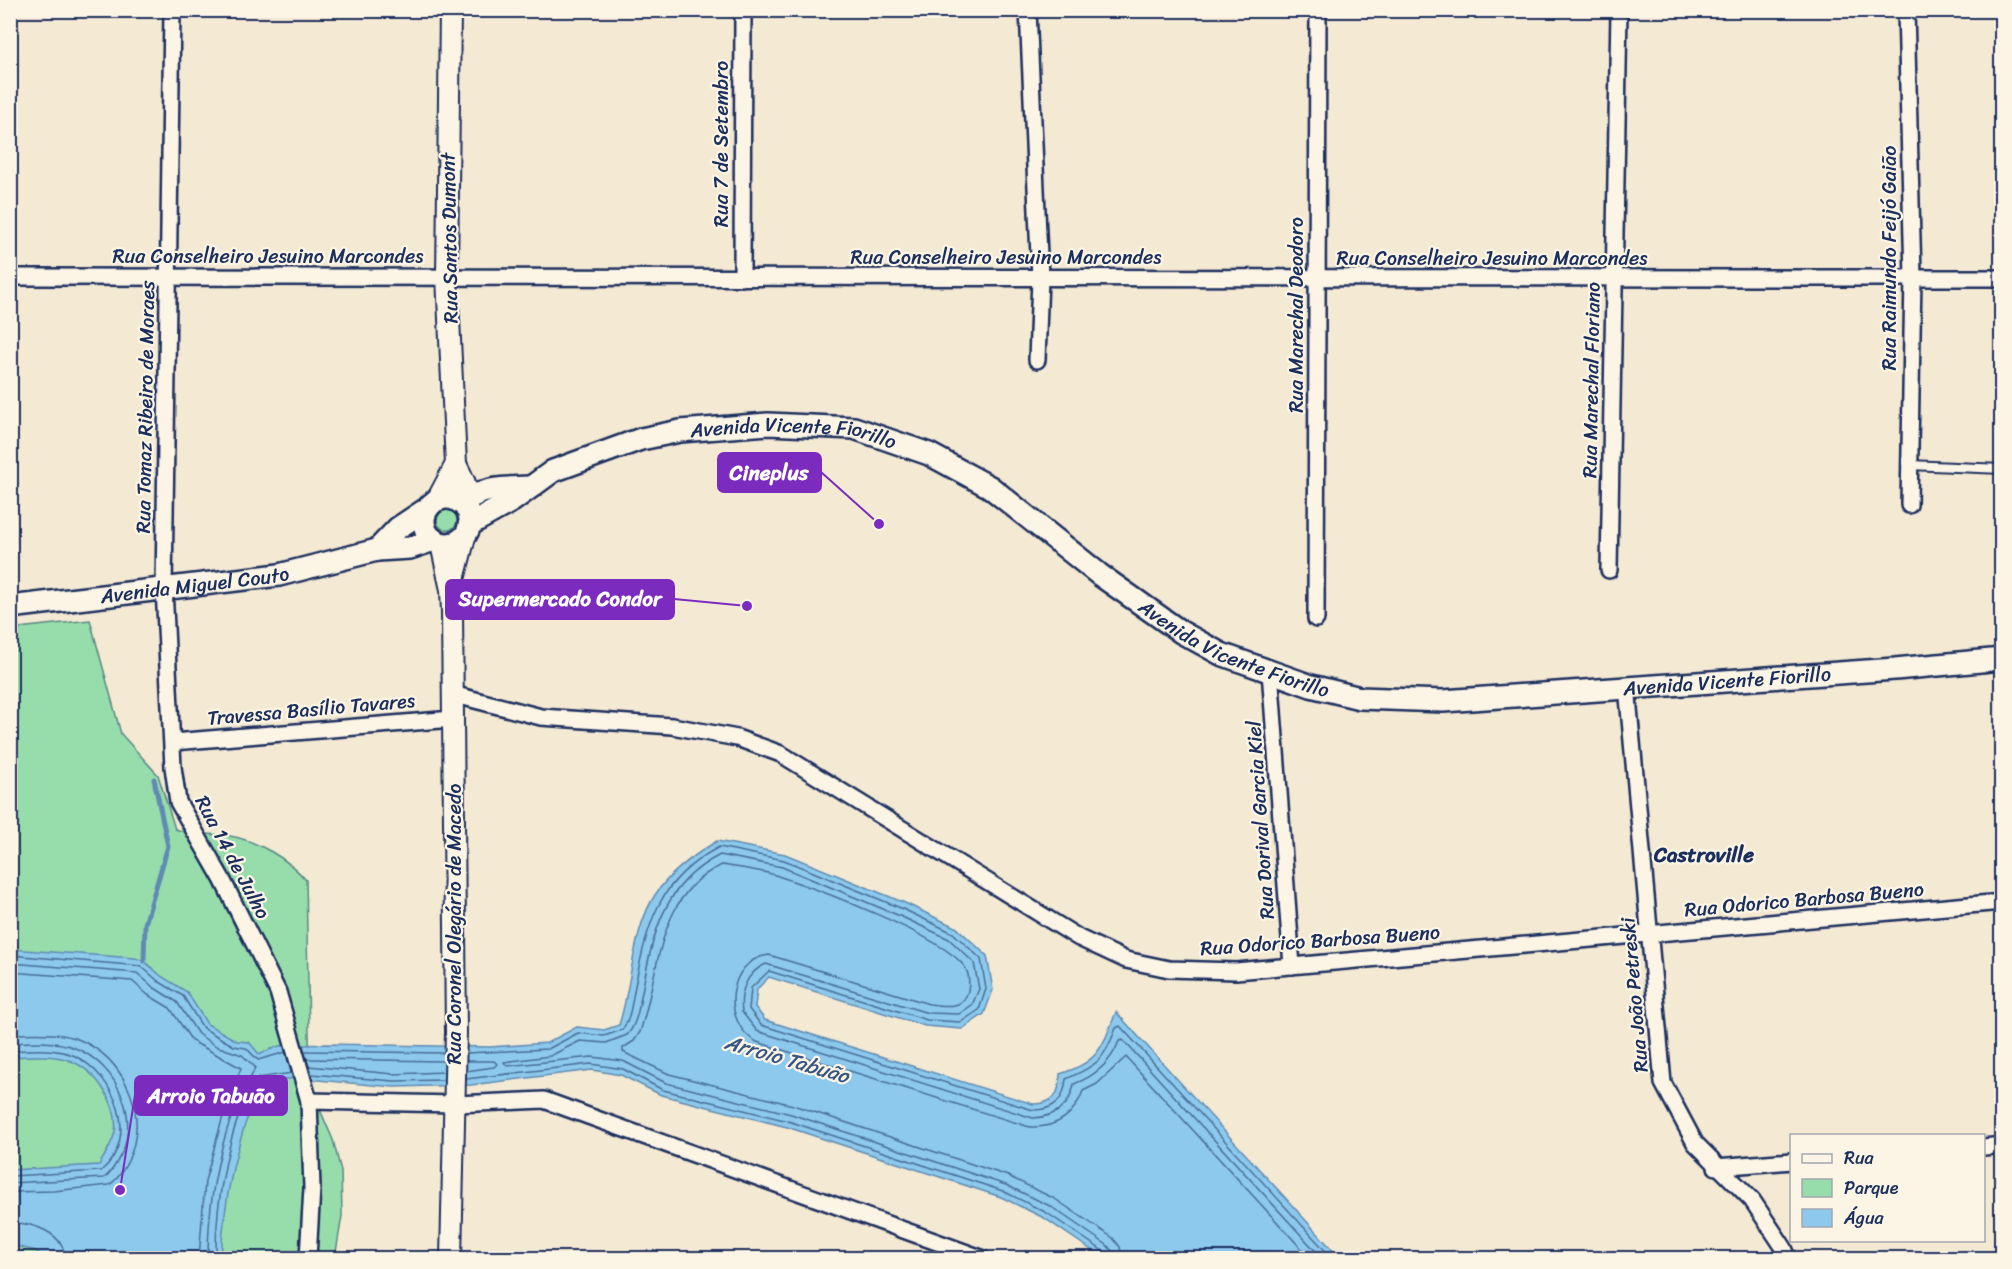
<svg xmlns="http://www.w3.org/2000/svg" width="2012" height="1269" viewBox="0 0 2012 1269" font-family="Sriracha,sans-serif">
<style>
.green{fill:#97ddab;stroke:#598684;stroke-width:1.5}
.water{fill:#8cc9ec;stroke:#5f8bb3;stroke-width:1.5}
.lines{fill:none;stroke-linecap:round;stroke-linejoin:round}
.shore{stroke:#486d97;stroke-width:1.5}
.stream{stroke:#5f8bb3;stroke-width:5}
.service-casing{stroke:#1b2f5e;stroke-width:12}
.minor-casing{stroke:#1b2f5e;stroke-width:20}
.tertiary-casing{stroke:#1b2f5e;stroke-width:24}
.secondary-casing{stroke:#1b2f5e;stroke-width:26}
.service{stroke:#fcf5e5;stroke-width:8}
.minor{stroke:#fcf5e5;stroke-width:15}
.tertiary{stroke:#fcf5e5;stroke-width:20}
.secondary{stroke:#fcf5e5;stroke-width:21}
.labels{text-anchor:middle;stroke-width:4.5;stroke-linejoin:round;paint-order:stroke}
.street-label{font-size:20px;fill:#1b2f5e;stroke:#fcf5e5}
.neighbourhood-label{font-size:21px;font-weight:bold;fill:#1b2f5e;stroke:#fcf5e5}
.water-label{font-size:21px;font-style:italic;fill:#375682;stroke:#fcf5e5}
.leader{fill:none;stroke:#7b2cbf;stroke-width:2}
.callout-dot{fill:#7b2cbf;stroke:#fcf5e5;stroke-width:2}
.callout{fill:#7b2cbf;stroke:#7b2cbf;stroke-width:2}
.callout-label{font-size:21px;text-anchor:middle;font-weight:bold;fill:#fff}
</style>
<rect width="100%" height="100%" fill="#f4e9d3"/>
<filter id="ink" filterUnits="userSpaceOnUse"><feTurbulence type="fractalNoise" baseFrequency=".0167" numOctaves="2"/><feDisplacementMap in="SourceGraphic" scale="12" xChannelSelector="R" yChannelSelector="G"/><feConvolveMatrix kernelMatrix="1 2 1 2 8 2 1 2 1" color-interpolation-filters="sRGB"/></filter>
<g filter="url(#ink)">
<g class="green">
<circle cx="447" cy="520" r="10"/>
<path d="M90,620l31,114 37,41 17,54c19,7 36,4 55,7 28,5 58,23 76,44l4,206 23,54 8,31 1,45 -7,42h-324l-1,-629z"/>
</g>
<path class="water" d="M717,841l68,13 120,49 52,25 30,28 6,34 -9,24 -22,15 -37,-3 -156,-49 -12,12 -2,18 10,13 268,84c21,0 27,-10 27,-30 39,-12 42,-26 56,-62l224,246h-237l-59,-40 -43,-21 -214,-70 -126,-32 -40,-20 -29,-5 -121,15 -77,2 -98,-9 -35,4c-25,58 -37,114 -40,176h-176l-9,-7 -25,-6 -1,-75 89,-5c6,-10 13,-21 16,-33 4,-28 -19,-61 -44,-71 -18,-7 -42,-5 -60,-4v-108l124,9 9,3 17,15 26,16 20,32 30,17 12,1 10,12 20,-8 47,-2 164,3 57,-4 30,-16 27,3 15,-5c13,-40 13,-95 36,-130 15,-23 39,-40 62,-54z"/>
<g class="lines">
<g class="shore">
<path d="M10,955l131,11 17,15 25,15 20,32 31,18 12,2 12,12 28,-8"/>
<path d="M10,963l127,10 16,14 24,15 21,32 18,12 26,9 13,12c-2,9 -17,33 -22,45 -17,47 -25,97 -25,146"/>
<path d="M10,972l122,9 16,14 22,13 22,33 49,27 -16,41 -20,72 -6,77"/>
<path d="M10,1034c22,0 50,-3 70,6 42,18 66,67 52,111 -4,12 -12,27 -23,34l-55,6 -44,1"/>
<path d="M10,1043c21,-1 46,-3 65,5 42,16 68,73 43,112 -4,7 -7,13 -14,18l-94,5"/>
<path d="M10,1051c19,-1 47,-4 65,5 40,20 66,81 26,115l-91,5"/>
<path d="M304,1051l140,2"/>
<path d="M467,1053l81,-4 30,-16 26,3 18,-6c9,-11 10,-30 13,-44 13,-63 22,-106 84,-139l65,13 119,49 50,24 28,26 5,30 -7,21 -18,12 -34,-2 -158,-49 -18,17 -2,21 12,16 272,85c22,0 31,-10 33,-31 32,-14 38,-19 50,-51l4,-2 212,232"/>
<path d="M306,1059l138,2"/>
<path d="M308,1066l86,8 50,-2"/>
<path d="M466,1071l28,-4 3,-3 -3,-3h-27"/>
<path d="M311,1074l83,7 50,-1"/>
<path d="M466,1079l125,-15 32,5 40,21 125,31 215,70 44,22 56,38 3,7"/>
<path d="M10,1223c23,-1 54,10 55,35"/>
<path d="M216,1258c-1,-50 12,-139 42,-180l34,-5"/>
<path d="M1113,1258l-1,-7 -5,-6 -57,-39 -44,-21 -215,-71 -125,-31 -43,-22 -31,-4 -85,9 -3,-4 46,-6 30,-15 26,2 21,-8c10,-10 12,-29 15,-43 11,-57 20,-108 78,-137l62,12 118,49 49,23 25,24 5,26 -7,16 -13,9 -31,-1 -162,-49c-19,8 -27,28 -24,48l15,19 276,87c23,-1 37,-11 41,-34 21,-8 37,-21 45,-43l4,-1 199,218"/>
<path d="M1122,1258l-2,-11 -7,-9 -58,-39 -47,-23 -215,-71 -124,-31 -46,-22v-4l11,-7 6,-9c20,-59 16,-138 82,-167 19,3 40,5 59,12 39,13 161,59 183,89 6,7 6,22 2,30 -6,14 -25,9 -37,8l-160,-49c-43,5 -48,69 -12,87l273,85c27,1 44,-11 53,-36l14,-7 29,-27 184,201"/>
</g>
<path class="stream" d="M144,961l1,-37 23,-78 -14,-67"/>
<defs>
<path id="service" d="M1909,465l93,4"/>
<g id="minor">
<path d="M172,10l-8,578 9,179 5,35 44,77 56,113 31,109"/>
<path d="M1028,10l12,268 -3,82"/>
<path d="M1906,10l7,267 -4,228"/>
<path d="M10,277l1992,1"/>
<path d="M742,278l1,-268"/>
<path d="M1609,570l10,-560"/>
<path d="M1316,619l2,-609"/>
<path d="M1270,671l22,295"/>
<path d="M1627,686l36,397 32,60 57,57 32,48 4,10"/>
<path d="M452,694l89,23 131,9 65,12 44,16 298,184 47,22 43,9 67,2 766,-69"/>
<path d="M173,742l280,-23"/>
<path d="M1984,1147l18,-2"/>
<path d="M1716,1167l76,-6"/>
<path d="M308,1258l4,-70 -3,-87 147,3 88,-4 437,158"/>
</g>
<g id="tertiary">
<path d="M450,10l-3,267 9,187"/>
<path d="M456,464l9,19 -7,19"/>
<path d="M437,500l19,-36"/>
<path d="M441,544l10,46 1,22 4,420 -5,226"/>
<path d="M452,587l14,-54"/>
</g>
<g id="secondary">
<circle cx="447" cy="521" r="23"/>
<path d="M461,503c22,-16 43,-15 70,-16"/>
<path id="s1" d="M469,525l43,-24 41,-30 88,-32 39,-8 88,-7 86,4 75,26 61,33 110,88 81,57 40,22 90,32 49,12 83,3 452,-32 107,-10"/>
<path d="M377,550l21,-22 30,-20"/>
<path id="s2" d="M10,607l269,-32 98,-25 33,-2 24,-8"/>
</g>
</defs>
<use href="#service" class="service-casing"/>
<use href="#minor" class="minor-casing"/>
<use href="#tertiary" class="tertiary-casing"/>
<use href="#secondary" class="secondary-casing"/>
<use href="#service" class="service"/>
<use href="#minor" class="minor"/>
<use href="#tertiary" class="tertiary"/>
<use href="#secondary" class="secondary"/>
</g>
</g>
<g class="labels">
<g class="street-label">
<text transform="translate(721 144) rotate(-90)" y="7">Rua 7 de Setembro</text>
<text transform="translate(449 238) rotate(-91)" y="7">Rua Santos Dumont</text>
<text x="268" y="263">Rua Conselheiro Jesuino Marcondes</text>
<text x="1006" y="264">Rua Conselheiro Jesuino Marcondes</text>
<text x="1492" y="265">Rua Conselheiro Jesuino Marcondes</text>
<text transform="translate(1889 258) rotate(-90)" y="7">Rua Raimundo Feijó Gaião</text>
<text transform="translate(1296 315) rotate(-90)" y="7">Rua Marechal Deodoro</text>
<text transform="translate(1591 380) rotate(-89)" y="7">Rua Marechal Floriano</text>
<text transform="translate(145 407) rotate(-89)" y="7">Rua Tomaz Ribeiro de Moraes</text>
<text dy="7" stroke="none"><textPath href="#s1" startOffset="348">Avenida Vicente Fiorillo</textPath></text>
<text dy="7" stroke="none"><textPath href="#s2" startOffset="186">Avenida Miguel Couto</textPath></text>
<text dy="7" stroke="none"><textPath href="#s1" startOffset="852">Avenida Vicente Fiorillo</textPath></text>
<text dy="7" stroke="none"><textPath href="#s1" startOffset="1356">Avenida Vicente Fiorillo</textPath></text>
<text transform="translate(311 709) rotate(-5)" y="7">Travessa Basílio Tavares</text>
<text transform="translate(1260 820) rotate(-94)" y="7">Rua Dorival Garcia Kiel</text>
<text transform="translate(233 857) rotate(62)" y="7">Rua 14 de Julho</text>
<text transform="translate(1804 899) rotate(-5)" y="7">Rua Odorico Barbosa Bueno</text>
<text transform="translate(454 924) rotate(-90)" y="7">Rua Coronel Olegário de Macedo</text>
<text transform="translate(1320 940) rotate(-4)" y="7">Rua Odorico Barbosa Bueno</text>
<text transform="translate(1634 995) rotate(-95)" y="7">Rua João Petreski</text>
</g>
<g class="neighbourhood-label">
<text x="1704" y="862">Castroville</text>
</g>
<g class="water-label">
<text transform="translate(787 1059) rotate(16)" y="7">Arroio Tabuão</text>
</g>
</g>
<path class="leader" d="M879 524L821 472M747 606L674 599M120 1190L135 1095"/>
<g class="callout-dot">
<circle cx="879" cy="524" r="6"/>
<circle cx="747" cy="606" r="6"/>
<circle cx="120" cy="1190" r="6"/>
</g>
<g class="callout">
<rect x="718" y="453" width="103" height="39" rx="6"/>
<rect x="446" y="580" width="228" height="39" rx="6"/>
<rect x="135" y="1076" width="152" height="39" rx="6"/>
</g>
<g class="callout-label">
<text x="769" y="480">Cineplus</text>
<text x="560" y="606">Supermercado Condor</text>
<text x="211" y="1103">Arroio Tabuão</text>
</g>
<rect width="2012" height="1269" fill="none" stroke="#fcf5e5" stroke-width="36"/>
<rect x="18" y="18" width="1976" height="1233" fill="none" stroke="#1b2f5e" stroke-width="2" filter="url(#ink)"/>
<rect x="1790" y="1134" width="195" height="108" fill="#fcf5e5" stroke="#a2a6af" stroke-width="1.5"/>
<rect x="1802" y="1154" width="30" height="9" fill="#fcf5e5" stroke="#a2a6af" stroke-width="1.5"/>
<text x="1844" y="1164" font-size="18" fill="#1b2f5e">Rua</text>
<rect x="1802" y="1179" width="30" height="18" fill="#97ddab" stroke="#a2a6af" stroke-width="1.5"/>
<text x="1844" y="1194" font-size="18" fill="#1b2f5e">Parque</text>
<rect x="1802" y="1209" width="30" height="18" fill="#8cc9ec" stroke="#a2a6af" stroke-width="1.5"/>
<text x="1844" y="1224" font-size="18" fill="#1b2f5e">Água</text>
</svg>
